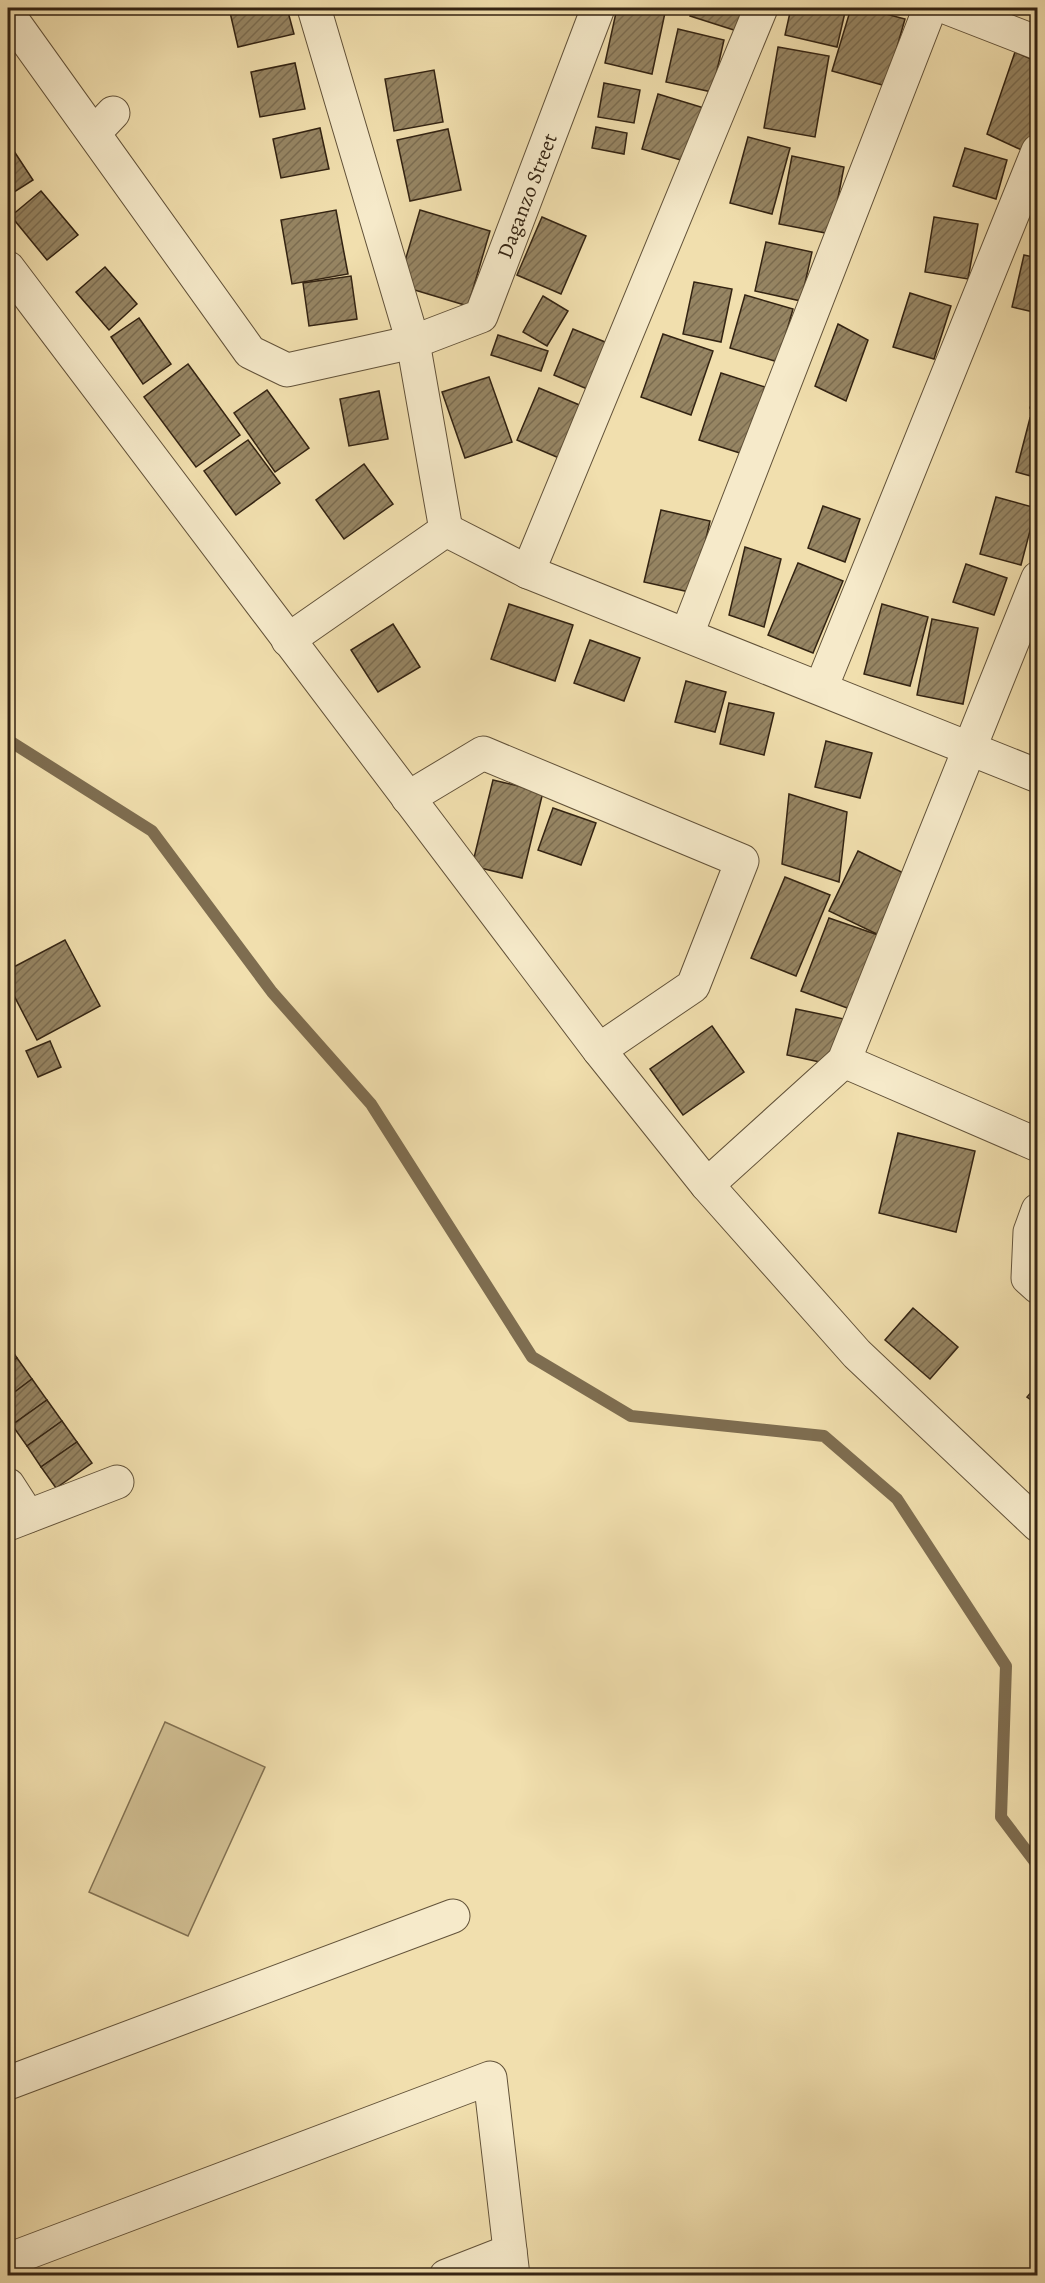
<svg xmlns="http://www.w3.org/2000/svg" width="1045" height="2283" viewBox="0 0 1045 2283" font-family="Alegreya,serif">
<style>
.park{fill:#d1bf93;stroke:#827152;stroke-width:1.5}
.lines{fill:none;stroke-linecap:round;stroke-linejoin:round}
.stream{stroke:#7e6d50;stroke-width:12}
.building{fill:url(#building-hatch);stroke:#332312;stroke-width:1.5}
.street-casing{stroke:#625239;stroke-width:35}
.street{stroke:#f6eaca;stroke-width:33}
.labels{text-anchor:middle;stroke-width:6;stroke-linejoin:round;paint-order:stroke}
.street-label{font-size:21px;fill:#332312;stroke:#f6eaca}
</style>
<defs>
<pattern id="building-hatch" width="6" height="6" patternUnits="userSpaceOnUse" patternTransform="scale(1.5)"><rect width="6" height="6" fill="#968563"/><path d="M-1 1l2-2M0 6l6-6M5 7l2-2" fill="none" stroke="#7b6c50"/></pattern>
</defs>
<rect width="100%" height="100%" fill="#f1dfae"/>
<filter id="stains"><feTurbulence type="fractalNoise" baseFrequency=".00333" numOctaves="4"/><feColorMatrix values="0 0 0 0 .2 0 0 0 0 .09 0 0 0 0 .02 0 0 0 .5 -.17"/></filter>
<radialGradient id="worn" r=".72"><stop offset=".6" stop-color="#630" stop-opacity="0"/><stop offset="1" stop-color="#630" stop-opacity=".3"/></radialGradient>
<path class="park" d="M165,1722l100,45 -77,169 -99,-44z"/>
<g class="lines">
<path class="stream" d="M8,740l144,91 120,161 99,112 161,253 99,59 193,20 73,63 109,167 -5,151 37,49"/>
</g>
<g class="building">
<path d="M229,8h58l7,26 -56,13z"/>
<path d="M617,8h49l-14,66 -47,-11z"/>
<path d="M693,8h51l-7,23 -47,-15z"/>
<path d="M791,8h55l-9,39 -52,-12z"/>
<path d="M851,8h12l42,11 -19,67 -54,-15z"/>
<path d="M678,29l46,11 -12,52 -46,-10z"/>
<path d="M778,47l51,9 -14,81 -51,-9z"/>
<path d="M1015,52l23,10v56l-12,34 -39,-18z"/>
<path d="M295,63l10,46 -45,8 -9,-45z"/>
<path d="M434,70l9,52 -49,9 -9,-52z"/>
<path d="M604,83l36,7 -6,33 -36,-6z"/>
<path d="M658,94l46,14 -16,54 -46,-13z"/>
<path d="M596,127l31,6 -3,21 -32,-6z"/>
<path d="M320,128l9,41 -48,9 -8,-39z"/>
<path d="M448,129l13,61 -51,11 -13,-61z"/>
<path d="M748,137l42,11 -18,66 -42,-11z"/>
<path d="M8,142l25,38 -25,16z"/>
<path d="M965,148l42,12 -11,39 -43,-13z"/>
<path d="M792,156l52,11 -13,67 -52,-10z"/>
<path d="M41,191l37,44 -31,25 -36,-44z"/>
<path d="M336,210l12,64 -56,10 -11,-64z"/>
<path d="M420,210l70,21 -22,75 -70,-21z"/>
<path d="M542,217l44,19 -25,58 -44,-19z"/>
<path d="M934,217l44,7 -10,55 -43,-7z"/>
<path d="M766,242l46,10 -11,49 -46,-10z"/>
<path d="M1024,255l14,3v55l-26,-6z"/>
<path d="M105,267l32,37 -28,26 -33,-38z"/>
<path d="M351,276l6,43 -48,7 -6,-43z"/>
<path d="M694,282l38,7 -11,53 -38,-8z"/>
<path d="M910,293l41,13 -17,53 -41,-12z"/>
<path d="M745,295l48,14 -15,53 -48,-14z"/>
<path d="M543,296l25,15 -21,35 -24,-14z"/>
<path d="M139,318l32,46 -28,20 -32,-47z"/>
<path d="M838,324l30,16 -22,61 -31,-15z"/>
<path d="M573,329l37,15 -18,47 -38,-16z"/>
<path d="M663,334l50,17 -22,64 -50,-18z"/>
<path d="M498,335l50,16 -7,20 -50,-16z"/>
<path d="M188,364l52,71 -44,32 -52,-70z"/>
<path d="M721,373l44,14 -22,67 -44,-14z"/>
<path d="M489,377l23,65 -47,16 -23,-66z"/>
<path d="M1038,382v28l-8,-2z"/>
<path d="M539,388l50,21 -23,52 -49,-21z"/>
<path d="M267,390l42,58 -34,24 -41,-59z"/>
<path d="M379,391l9,48 -39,7 -9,-47z"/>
<path d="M1030,418l8,2v58l-22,-6z"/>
<path d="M248,440l32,43 -44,32 -32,-44z"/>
<path d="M364,464l29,40 -49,35 -28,-39z"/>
<path d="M996,497l40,11 -15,57 -41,-11z"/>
<path d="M823,506l37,13 -15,43 -37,-14z"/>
<path d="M661,510l49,11 -16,72 -50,-11z"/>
<path d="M745,547l36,12 -17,68 -35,-12z"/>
<path d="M798,563l45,18 -30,72 -45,-18z"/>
<path d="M966,564l41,14 -13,37 -41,-13z"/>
<path d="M509,604l64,21 -18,56 -64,-22z"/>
<path d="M882,604l46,13 -18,69 -46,-12z"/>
<path d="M932,619l46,9 -15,76 -46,-9z"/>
<path d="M393,624l27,43 -42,25 -27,-42z"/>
<path d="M590,640l50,18 -16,43 -50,-18z"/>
<path d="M686,681l40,11 -11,40 -40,-10z"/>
<path d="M729,703l45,10 -10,42 -44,-11z"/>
<path d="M826,741l46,12 -12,45 -45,-11z"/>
<path d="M493,780l50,12 -21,86 -50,-12z"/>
<path d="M789,794l58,18 -8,70 -57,-18z"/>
<path d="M553,808l43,15 -15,42 -43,-15z"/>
<path d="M858,851l56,27 -29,60 -56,-27z"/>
<path d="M785,877l45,18 -34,81 -45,-18z"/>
<path d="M829,918l49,17 -28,74 -49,-18z"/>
<path d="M65,940l35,66 -63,34 -29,-56v-14z"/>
<path d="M796,1009l48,10 -10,46 -47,-10z"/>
<path d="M712,1026l32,46 -61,43 -33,-46z"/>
<path d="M50,1041l11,26 -23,10 -12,-26z"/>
<path d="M898,1133l77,18 -19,81 -77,-19z"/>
<path d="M913,1308l45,39 -28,32 -45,-39z"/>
<path d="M8,1344l9,14 -9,7z"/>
<path d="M17,1358l15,21 -24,18v-32z"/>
<path d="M32,1379l15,21 -35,25 -4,-6v-22z"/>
<path d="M1038,1384v21l-11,-8z"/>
<path d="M47,1400l15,21 -35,25 -15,-21z"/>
<path d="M62,1421l15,21 -36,25 -14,-21z"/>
<path d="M77,1442l15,21 -36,25 -15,-21z"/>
</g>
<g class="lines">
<defs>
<g id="street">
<path d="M314,8l99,334 33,188"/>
<path d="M948,8l90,35"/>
<path d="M8,14l242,338 37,18 126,-28 68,-26 117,-308"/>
<path d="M94,133l19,-20"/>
<path d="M8,268l591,782 108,135 150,169 181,171"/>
<path d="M446,530l82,42 510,204"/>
<path d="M528,572l233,-564"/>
<path d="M687,634l243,-626"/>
<path d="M288,640l158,-110"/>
<path d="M821,688l217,-537"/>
<path d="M408,798l75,-45 259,108 -49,125 -94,64"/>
<path d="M844,1061l194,84"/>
<path d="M707,1185l137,-124 194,-483"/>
<path d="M1038,1210l-8,22 -2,46 10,9"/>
<path d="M8,1485l20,31"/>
<path d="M8,1524l109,-42"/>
<path d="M8,2083l445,-167"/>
<path d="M8,2260l482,-182 23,198"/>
<path d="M446,2276l64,-25"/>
</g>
</defs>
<use href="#street" class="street-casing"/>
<use href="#street" class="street"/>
</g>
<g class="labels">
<g class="street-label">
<text transform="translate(527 196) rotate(-69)" y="7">Daganzo Street</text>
</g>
</g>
<rect width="1045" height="2283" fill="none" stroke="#f1dfae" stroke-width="30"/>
<rect x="9" y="9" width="1027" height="2265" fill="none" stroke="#332312" stroke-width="3"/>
<rect x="15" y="15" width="1015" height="2253" fill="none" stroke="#332312" stroke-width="1.5"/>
<rect width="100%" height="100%" filter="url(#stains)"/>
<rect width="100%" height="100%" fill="url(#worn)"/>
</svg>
